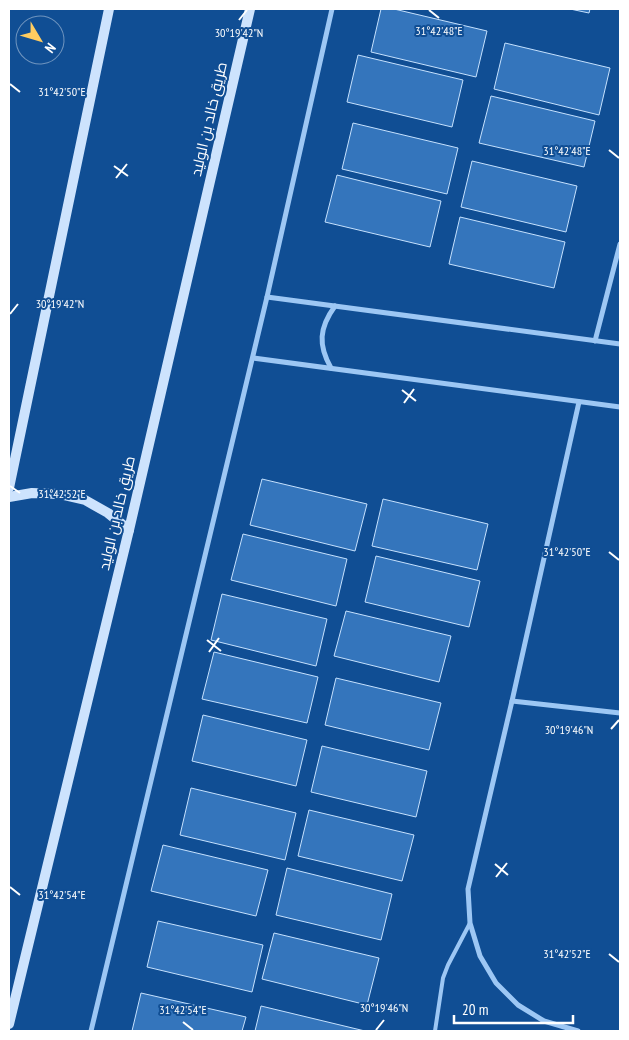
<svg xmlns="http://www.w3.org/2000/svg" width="629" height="1040" viewBox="0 0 629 1040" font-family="'PT Sans Narrow',Cairo,sans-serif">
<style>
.building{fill:#3475bc;stroke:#c5e1fe}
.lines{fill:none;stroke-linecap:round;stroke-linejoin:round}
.lane{stroke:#9dc7f4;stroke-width:4}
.street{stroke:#9dc7f4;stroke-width:5}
.secondary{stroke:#cde3fd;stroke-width:10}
.ticks{fill:none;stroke:#fff;stroke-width:2}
.labels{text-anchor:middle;stroke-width:4;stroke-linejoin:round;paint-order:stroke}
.street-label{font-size:15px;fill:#fff;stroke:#104e94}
.ticks-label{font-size:12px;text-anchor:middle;fill:#fff;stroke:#104e94;stroke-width:4;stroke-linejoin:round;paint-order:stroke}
</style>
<rect width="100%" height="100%" fill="#104e94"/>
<g class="building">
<path d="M381,9h13l93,22 -11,46 -105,-25z"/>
<path d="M570,9h20l-1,4z"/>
<path d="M505,43l105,25 -11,47 -105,-26z"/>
<path d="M358,55l105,25 -11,47 -105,-25z"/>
<path d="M491,96l104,25 -11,46 -105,-24z"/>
<path d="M353,123l105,25 -11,46 -105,-25z"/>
<path d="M472,161l105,25 -11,46 -105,-25z"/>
<path d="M337,175l104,26 -11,46 -105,-25z"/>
<path d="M460,217l105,25 -11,46 -105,-24z"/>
<path d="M262,479l105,25 -12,47 -105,-26z"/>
<path d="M383,499l105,25 -11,46 -105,-24z"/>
<path d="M243,534l104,25 -11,47 -105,-26z"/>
<path d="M376,556l104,25 -11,46 -104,-25z"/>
<path d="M222,594l105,25 -11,47 -105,-26z"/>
<path d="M346,611l105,25 -12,46 -105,-26z"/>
<path d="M214,652l104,25 -11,46 -105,-24z"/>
<path d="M336,678l105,25 -12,47 -104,-25z"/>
<path d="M203,715l104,25 -11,46 -104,-25z"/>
<path d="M322,746l105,25 -11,46 -105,-25z"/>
<path d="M191,788l105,25 -11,47 -105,-25z"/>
<path d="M309,810l105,25 -12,46 -104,-25z"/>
<path d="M163,845l105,25 -12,46 -105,-25z"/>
<path d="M287,868l105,26 -11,46 -105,-25z"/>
<path d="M158,921l105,24 -11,47 -105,-25z"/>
<path d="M274,933l105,25 -12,47 -105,-26z"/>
<path d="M141,993l105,24 -4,14h-110z"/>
<path d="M261,1006l104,25h-110z"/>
</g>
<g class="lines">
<path class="lane" d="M435,1031l8,-53 5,-13 22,-42"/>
<g class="street">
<path d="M267,297l353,47"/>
<path d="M595,341l25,-97"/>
<path d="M253,358l367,49"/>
<path d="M331,368c-13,-23 -12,-40 4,-62"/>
<path d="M512,701l108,12"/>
<path d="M91,1031l176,-734 65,-288"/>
<path d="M578,1031l-34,-10 -26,-16 -22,-22 -16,-27 -10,-33 -2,-34 44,-188 67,-299"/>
</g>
<g class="secondary">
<path d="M9,488l100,-479"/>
<path d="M9,497l23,-4 27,1 26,6 23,13 21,17"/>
<path d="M9,1024l120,-494 121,-521"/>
</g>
</g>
<path class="ticks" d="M429,10l10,8M239,20l8,-10M10,84l10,8M609,150l10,8M114,166l14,10M116,178l11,-14M10,314l8,-10M402,390l14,11M404,403l10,-14M10,486l10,7M609,552l10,8M207,640l14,11M209,652l10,-14M611,729l8,-9M495,864l13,11M496,877l11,-14M10,887l10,8M609,954l10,8M183,1022l10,8M376,1030l8,-10"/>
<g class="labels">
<g class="street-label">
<text transform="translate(209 119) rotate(-77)" y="5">طريق خالد بن الوليد</text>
<text transform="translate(117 513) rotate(-77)" y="5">طريق خالد بن الوليد</text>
</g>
</g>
<g class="ticks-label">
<text x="439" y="35">31°42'48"E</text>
<text x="239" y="37">30°19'42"N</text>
<text x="62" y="96">31°42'50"E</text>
<text x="567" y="155">31°42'48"E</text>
<text x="60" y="308">30°19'42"N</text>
<text x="62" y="498">31°42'52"E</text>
<text x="567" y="556">31°42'50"E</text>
<text x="569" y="734">30°19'46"N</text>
<text x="62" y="899">31°42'54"E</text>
<text x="567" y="958">31°42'52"E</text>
<text x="384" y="1012">30°19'46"N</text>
<text x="183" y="1014">31°42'54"E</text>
</g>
<rect width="629" height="1040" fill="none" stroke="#ffffff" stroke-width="20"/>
<g transform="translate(40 40) rotate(128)"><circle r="24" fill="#104e94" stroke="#7095bf"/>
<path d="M0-4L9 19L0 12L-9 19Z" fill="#ffcc60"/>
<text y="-8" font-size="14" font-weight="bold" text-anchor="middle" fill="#ffffff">N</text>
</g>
<path d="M454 1015v8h119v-8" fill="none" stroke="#ffffff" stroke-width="2.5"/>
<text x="462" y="1015" font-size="15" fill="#ffffff" stroke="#104e94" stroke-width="4" paint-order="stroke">20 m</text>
</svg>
